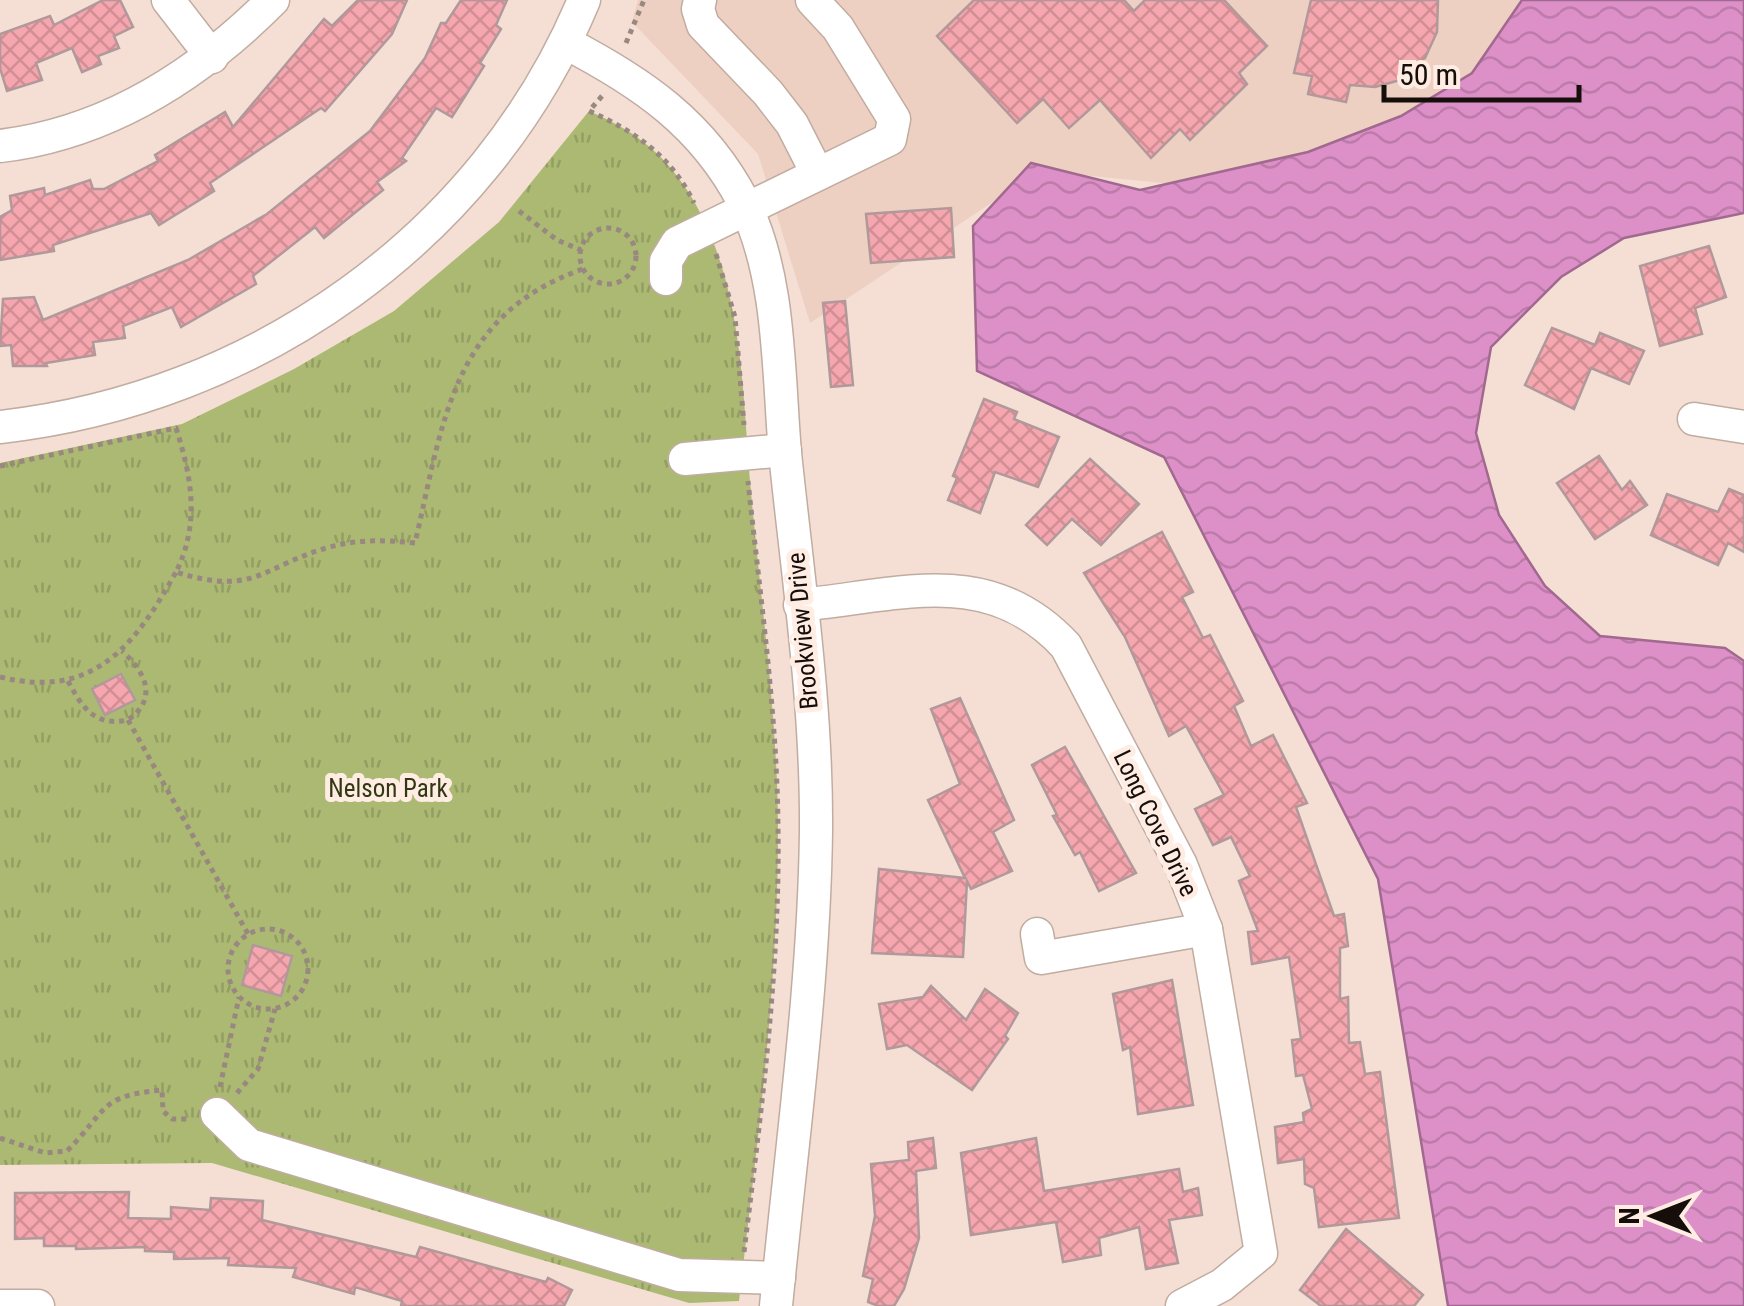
<svg xmlns="http://www.w3.org/2000/svg" width="1744" height="1306" viewBox="0 0 1744 1306" font-family="'Roboto Condensed',sans-serif">
<style>
.built{fill:#eed0c2}
.grass{fill:url(#grass-tufts)}
.water{fill:url(#water-waves);stroke:#a1698f;stroke-width:2.5}
.building{fill:url(#building-cross-hatch);stroke:#b1999b;stroke-width:2.5}
.lines{fill:none;stroke-linecap:round;stroke-linejoin:round}
.minor-casing{stroke:#c1aca1;stroke-width:35}
.path{stroke:#988880;stroke-width:5;stroke-dasharray:5 5;stroke-linecap:butt}
.minor{stroke:#fff;stroke-width:32}
.labels{text-anchor:middle;stroke-width:10;stroke-linejoin:round;paint-order:stroke}
.street-label{font-size:25px;fill:#150e0a;stroke:#ffede4}
.park-label{font-size:25px;fill:#323812;stroke:#ffede4}
</style>
<defs>
<pattern id="grass-tufts" width="24" height="20" patternUnits="userSpaceOnUse" patternTransform="scale(2.5)"><rect width="24" height="20" fill="#acb973"/><path d="M3 7l-1-3M5 7V3M7 7l1-3M15 17l-1-3M17 17v-4M19 17l1-3" fill="none" stroke="#939e62"/></pattern>
<pattern id="water-waves" width="16" height="10" patternUnits="userSpaceOnUse" patternTransform="scale(2.5)"><rect width="16" height="10" fill="#dd90c8"/><path d="M0 5q4-4 8 0t8 0" fill="none" stroke="#bd7baa"/></pattern>
<pattern id="building-cross-hatch" width="8" height="8" patternUnits="userSpaceOnUse" patternTransform="scale(2.5)"><rect width="8" height="8" fill="#f5a6ae"/><path d="M0 0l8 8M0 8l8-8" fill="none" stroke="#d18e94"/></pattern>
</defs>
<rect width="100%" height="100%" fill="#f5dfd4"/>
<path class="built" d="M638,0h890l-52,90 -202,104 -234,-23 -230,152 -52,-169 -126,-132z"/>
<path class="grass" d="M589,111c42,18 73,40 98,79 57,88 55,201 64,302 10,112 27,227 27,340 0,156 -21,314 -39,469l-50,2 -477,-140 -212,2v-702l182,-39 112,-55 100,-58 105,-89z"/>
<path class="water" d="M1522,0h222v213l-120,25 -63,39 -70,70 -15,86 23,82 46,71 55,50 125,12 19,13v645h-296l-70,-427 -214,-422 -187,-86 -4,-145 58,-63 109,27 168,-38 93,-36 71,-43z"/>
<g class="building">
<path d="M103,0h17l13,27 -19,9 5,12 -21,8 3,8 -19,8 -10,-24 -36,15 6,17 -35,11 -7,-23v-34l50,-18 4,9z"/>
<path d="M358,0h49l-15,34 -67,77 -4,-3 -111,75 4,8 -55,34 -8,-12 -98,32 1,6 -54,9v-43l12,-7 -2,-14 34,-8 1,7 45,-15 3,9h11l54,-28 -3,-6 70,-43 8,15 91,-108 8,7z"/>
<path d="M461,0h46l-11,25 5,4 -21,34 4,3 -32,51 -16,-9 -34,50 4,3 -29,21 6,8 -26,21 -33,27 -9,-11 -62,49 3,8 -75,43 -9,-20 -49,19 2,12 -32,4 2,13 -49,8 1,3h-34l-2,-21 -11,1 3,-47 31,-2 9,23 145,-60 79,-46 103,-83 55,-73 16,-35h5z"/>
<path d="M974,0h150l10,11 11,-11h79l43,46 -28,27 8,11 -57,56 -10,-11 -29,29 -51,-58 -31,28 -26,-29 -26,24 -80,-87z"/>
<path d="M1311,0h127l-1,32 -12,26 -25,22 -25,7 -25,-2 -4,17 -38,-8 4,-18 -18,-3z"/>
<path d="M951,208l3,49 -83,6 -5,-49z"/>
<path d="M1709,246l17,51 -31,11 7,26 -42,12 -20,-80z"/>
<path d="M845,301l8,84 -22,2 -8,-84z"/>
<path d="M1552,328l43,17 5,-12 44,18 -15,33 -38,-16 -17,41 -49,-24z"/>
<path d="M984,399l33,13 -3,7 45,18 -21,50 -43,-15 -15,41 -32,-13 9,-22 -4,-2z"/>
<path d="M1599,456l23,34 8,-9 17,24 -52,34 -38,-56z"/>
<path d="M1090,459l49,45 -38,41 -29,-26 -25,26 -21,-20z"/>
<path d="M1729,489l15,6v57l-16,-9 -10,22 -67,-30 16,-41 51,18z"/>
<path d="M1162,532l31,60 -11,5 21,41 7,-3 33,66 -9,5 17,40 22,-11 34,68 -11,4 38,109 10,-2 4,32 -8,2v51l8,-2 1,46 11,-1 5,32 15,-2 19,146 -80,9 -5,-39 -9,-4 -1,-25 -26,4 -3,-36 29,-5 -1,-9 9,-4 -9,-34 -7,1 -4,-36 9,-1 -12,-82 -37,7 -4,-32 10,-1 -19,-50 11,-5 -19,-39 -18,8 -18,-36 29,-14 -38,-69 -17,10 -44,-99 -41,-64z"/>
<path d="M121,674l14,26 -30,15 -13,-26z"/>
<path d="M960,698l54,122 -21,12 19,39 -41,18 -4,-8 -4,76 -91,-4 7,-84 86,9 -37,-78 32,-16 -29,-75z"/>
<path d="M1065,747l71,126 -37,18 -19,-39 -5,3 -22,-39 4,-1 -25,-50z"/>
<path d="M253,945l39,11 -11,40 -39,-11z"/>
<path d="M1172,980l21,125 -55,9 -8,-67 -7,3 -10,-56z"/>
<path d="M931,986l35,34 19,-31 33,24 -13,23 3,3 -36,51 -65,-45 -20,4 -8,-45 44,-7z"/>
<path d="M933,1138l3,30 -20,3 3,67 -15,51 -10,17h-16l-10,-4 5,-23 -10,-3 12,-60 -4,-52 38,-4 -1,-18z"/>
<path d="M1036,1138l8,53 135,-22 4,23 15,-4 4,27 -33,5 9,43 -32,6 -7,-42 -40,11 2,17 -38,7 -7,-40 -85,13 -10,-82z"/>
<path d="M129,1192l-1,26 43,1v-12l39,3 1,-12 52,3 -1,19 154,37 4,-10 126,35 2,-4 24,12 -8,16h-163l1,-5 -47,-14 -1,7 -61,-17 3,-9 -68,-3 1,-7 -55,1v-7l-29,-1v-4l-69,2v-3h-32v-8l-29,1v-46z"/>
<path d="M1346,1229l77,66 -9,11h-93l-21,-16z"/>
</g>
<g class="lines">
<defs>
<g id="minor">
<path d="M168,0l44,57"/>
<path d="M700,0l-2,9 5,16 65,68 24,31 25,49"/>
<path d="M566,43c75,39 137,81 177,158 38,75 35,171 42,252 13,125 32,252 31,378 -2,158 -25,317 -40,475"/>
<path d="M0,146c108,-13 197,-70 273,-146"/>
<path d="M666,279v-18l11,-18 213,-104 4,-20 -56,-91 -26,-28"/>
<path d="M1694,419l50,8"/>
<path d="M0,427c254,-28 485,-189 584,-427"/>
<path d="M685,459l100,-9"/>
<path d="M800,605c102,-10 189,-42 266,41l115,219 25,64 55,324 -39,32 -40,21"/>
<path d="M1037,934l4,24 165,-29"/>
<path d="M217,1114l32,31 430,130 100,3"/>
<path d="M1,1306h37"/>
</g>
</defs>
<use href="#minor" class="minor-casing"/>
<g class="path">
<path d="M626,43l18,-43"/>
<path d="M602,96l-13,15c46,20 83,46 105,92"/>
<path d="M519,211l38,29 24,10"/>
<circle cx="608" cy="256" r="28"/>
<path d="M716,254l19,63 9,108"/>
<path d="M0,466l176,-38c16,50 24,96 0,144 80,25 85,-6 154,-25 29,-8 55,-7 85,-4 28,-119 36,-228 168,-274"/>
<path d="M0,677c93,23 135,-31 176,-105"/>
<path d="M68,681c14,26 26,46 60,39 31,-22 17,-48 -6,-69"/>
<path d="M128,720l120,214"/>
<circle cx="268" cy="969" r="40"/>
<path d="M220,1087l19,-90"/>
<path d="M237,1093l21,-24 17,-60"/>
<path d="M0,1138l45,15 22,-2c41,-41 31,-55 95,-61l1,21 9,8h18"/>
<path d="M744,1252c17,-139 36,-283 34,-424 -1,-116 -18,-232 -30,-347"/>
</g>
<use href="#minor" class="minor"/>
</g>
<g class="labels">
<g class="street-label">
<text transform="translate(802 631) rotate(-95)" y="9">Brookview Drive</text>
<text transform="translate(1156 823) rotate(64)" y="9">Long Cove Drive</text>
</g>
<g class="park-label">
<text x="388" y="797">Nelson Park</text>
</g>
</g>
<g transform="translate(1654 1216) rotate(270)" stroke="#ffede4" stroke-width="8" paint-order="stroke">
<path d="M0-8L18 38L0 25L-18 38Z" fill="#150e0a"/>
<text y="-15" font-size="28" font-weight="bold" text-anchor="middle" fill="#150e0a">N</text>
</g>
<path d="M1384 85v15h195v-15" fill="none" stroke="#150e0a" stroke-width="5"/>
<text x="1399" y="85" font-size="30" fill="#150e0a" stroke="#ffede4" stroke-width="8" paint-order="stroke">50 m</text>
</svg>
